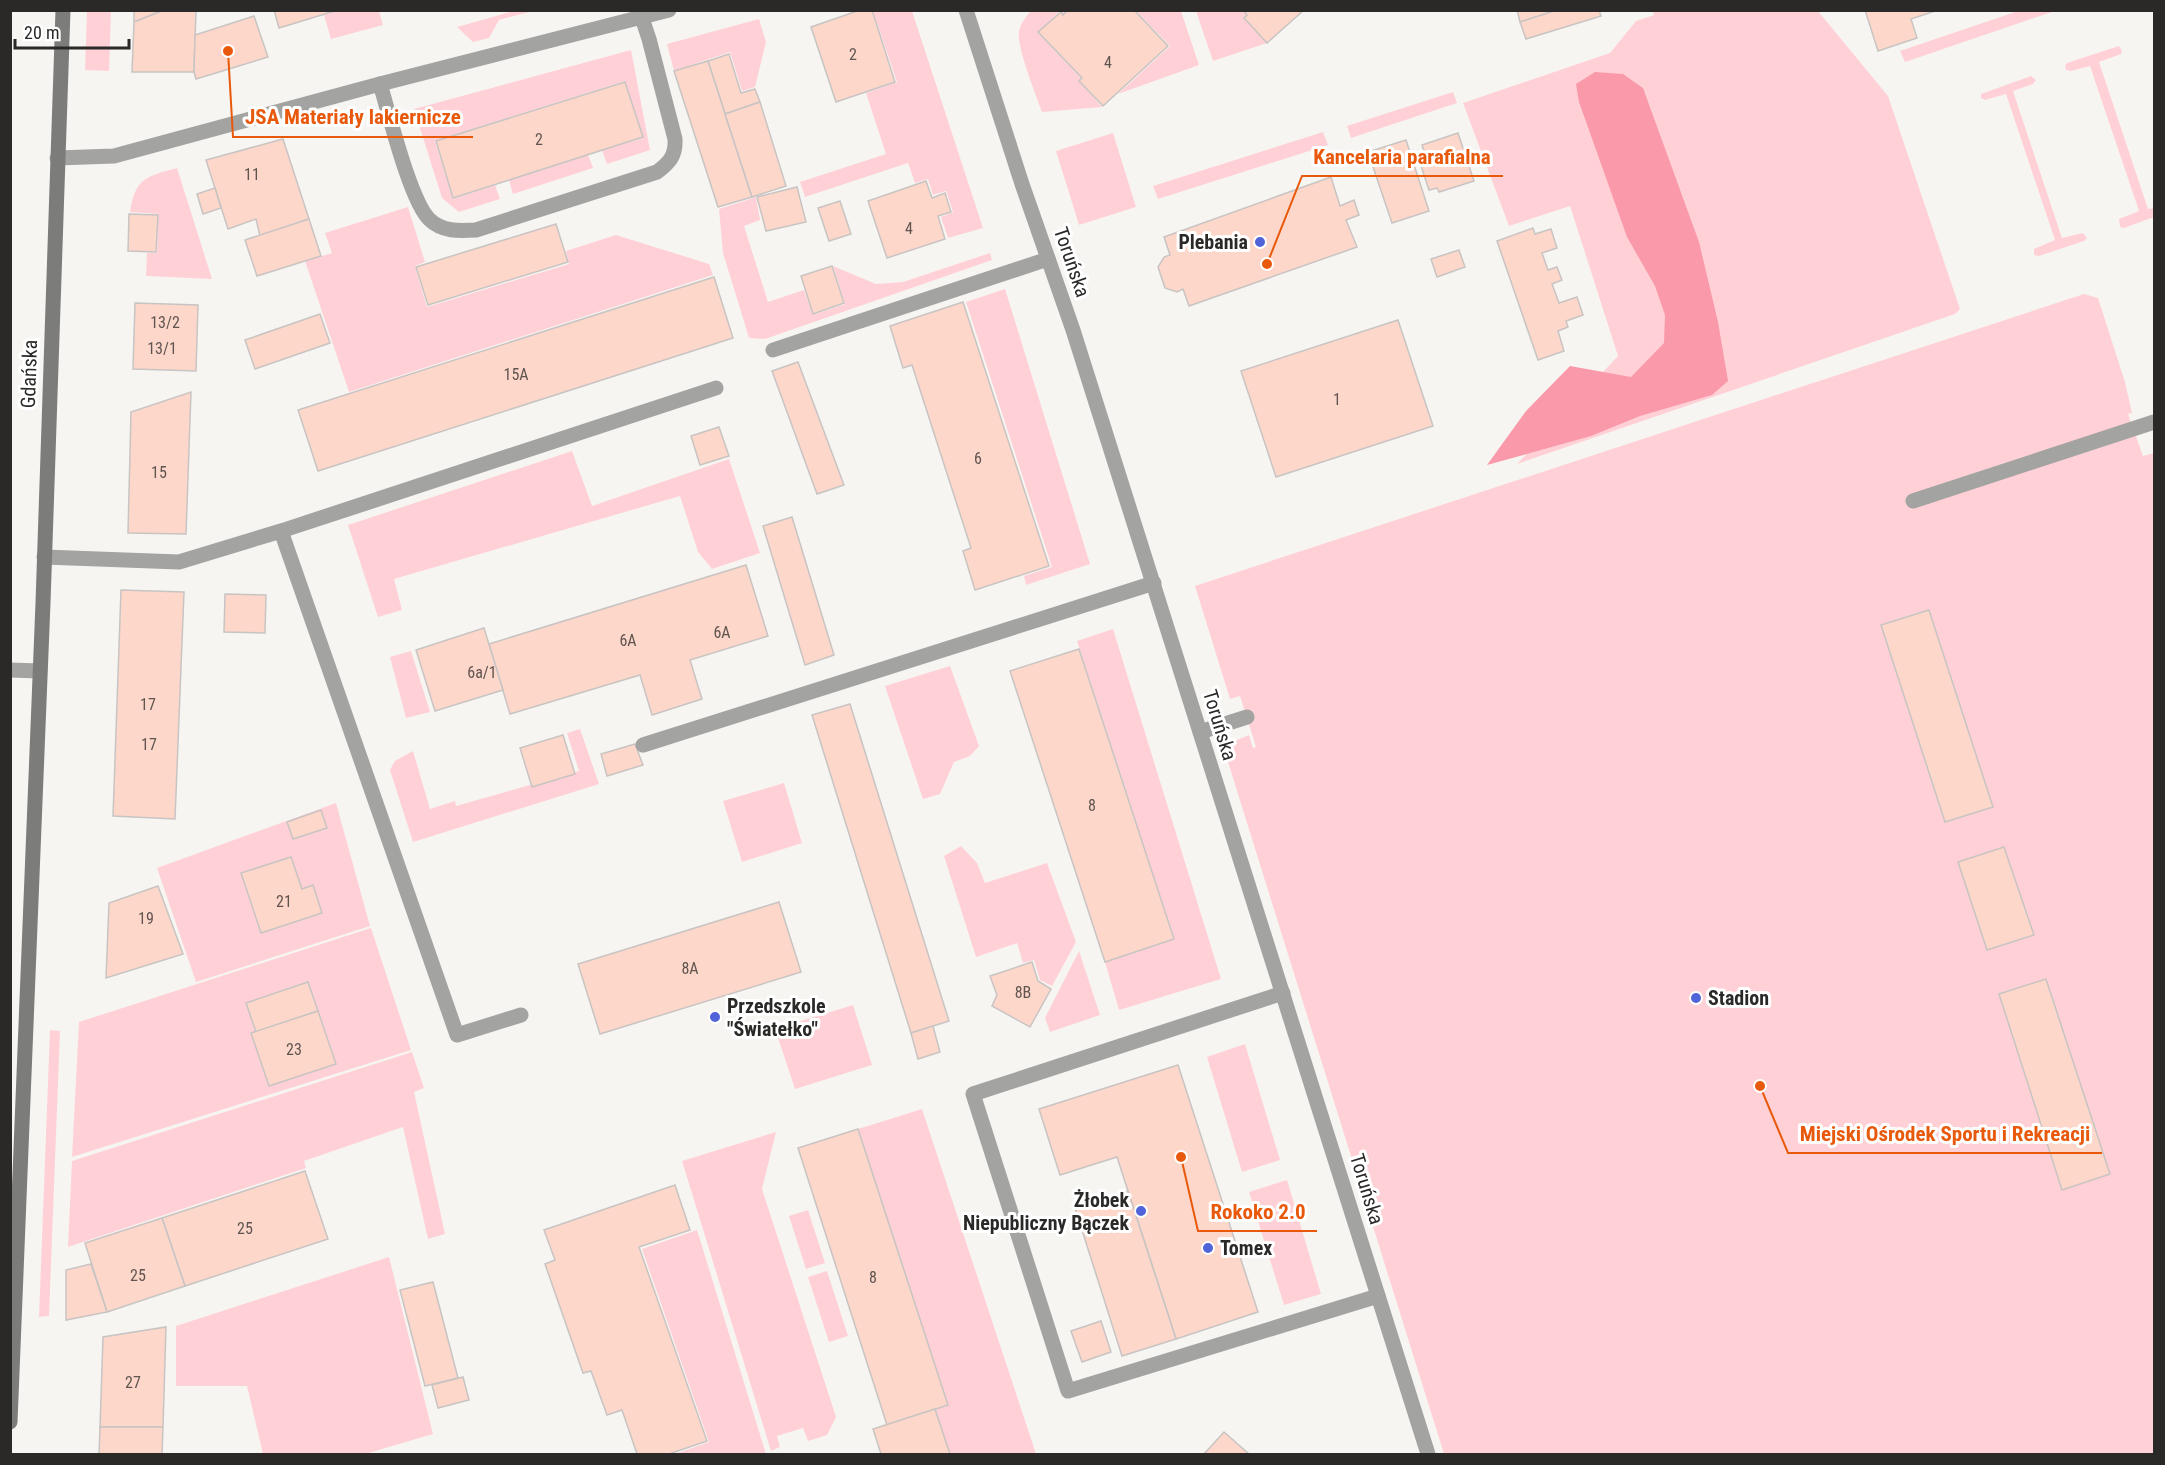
<svg xmlns="http://www.w3.org/2000/svg" width="2165" height="1465" viewBox="0 0 2165 1465" font-family="'Roboto Condensed',sans-serif">
<style>
.green{fill:#ffd1d7}
.forest{fill:#f999a9}
.building{fill:#fdd7c9;stroke:#c8c4c3;stroke-width:1.5}
.lines{fill:none;stroke-linecap:round;stroke-linejoin:round}
.lane{stroke:#a3a3a2;stroke-width:15}
.street{stroke:#a3a3a2;stroke-width:15}
.secondary{stroke:#7c7c7a;stroke-width:15}
.poi-dot{fill:#5063d8;stroke:#fff;stroke-width:2}
.labels{text-anchor:middle;stroke-width:6;stroke-linejoin:round;paint-order:stroke}
.number-label{font-size:16px;fill:#5f5450}
.poi-label{font-size:20px;font-weight:bold;fill:#2a2928;stroke:#fff;text-anchor:start}
.street-label{font-size:20px;fill:#2a2928;stroke:#fff}
.leader{fill:none;stroke:#e8590c;stroke-width:2}
.callout-dot{fill:#e8590c;stroke:#fff;stroke-width:2}
.callout-label{font-size:21px;text-anchor:middle;font-weight:bold;fill:#e8590c;stroke:#fff;stroke-width:6;stroke-linejoin:round;paint-order:stroke}
</style>
<rect width="100%" height="100%" fill="#f7f5f2"/>
<g class="green">
<path d="M338,10l41,1 4,14 -52,14 -7,-24z"/>
<path d="M517,10l16,1 -34,9 -10,18 -16,4 -16,-15z"/>
<path d="M2051,10l1,2 -147,50 -5,-11 118,-40z"/>
<path d="M87,11h24l-2,60 -24,-1z"/>
<path d="M873,11h39l71,217 -35,10 -7,-21 12,-5 -7,-21 -13,4 -5,-16 -13,4 -7,-20 -103,34 -5,-15 86,-28 -20,-61 31,-11z"/>
<path d="M1031,11h36l-4,3 -3,-3 -22,22 43,45 -2,3 23,26 -60,5c-6,-17 -26,-66 -23,-81 2,-8 7,-15 12,-20z"/>
<path d="M1136,11h45l18,54 -81,29 52,-48z"/>
<path d="M1196,11h47l4,4 -3,3 23,25 -54,18z"/>
<path d="M1653,11h165l70,85 72,213 -5,5 -438,150 101,-108 -48,-150 -61,20 -46,-123 147,-50 26,-32 18,-6z"/>
<path d="M759,19l7,23 -11,45 -13,4 -12,-39 -56,19 -7,-27z"/>
<path d="M2119,46l3,5 -1,3 -22,8 49,147 6,-1v9l-30,11 -4,-1 -1,-8 20,-8 -49,-145 -19,5 -5,-1 -1,-4 2,-3z"/>
<path d="M631,50l19,100 -43,14 -5,-14 41,-12 -18,-57 -190,60 18,58 42,-14 5,14 -41,13 -17,-14 -28,-89z"/>
<path d="M2031,76l5,4 -3,4 -20,7 49,147 21,-5 4,5 -3,3 -45,15 -5,-1v-6l21,-9 -49,-146 -21,6 -4,-2v-4z"/>
<path d="M1453,92l4,11 -106,35 -4,-12z"/>
<path d="M1323,132l5,13 -170,54 -5,-13z"/>
<path d="M1113,133l23,74 -57,18 -23,-74z"/>
<path d="M588,155l5,13 -80,26 -4,-14z"/>
<path d="M177,168l35,111 -66,-3 1,-23h10l1,-39 -28,-2c5,-34 17,-36 47,-44z"/>
<path d="M756,197l4,23 -16,6 24,76 36,-12 9,25 32,-11 -12,-38 43,18 27,-2 87,-29 2,7 -227,79 -16,-1 -26,-85 -4,-44z"/>
<path d="M408,207l17,55 -10,4 12,41 142,-43 -3,-13 50,-16 93,29 4,11 -364,117 -44,-131 27,-8 -7,-20z"/>
<path d="M1005,289l85,275 -64,21 -2,-9 28,-9 -86,-265z"/>
<path d="M2084,294l14,4 27,84 7,31 -4,1 15,42 11,-3v1001h-710l-221,-708 26,-11 4,13 3,-1 -16,-51 -10,3 -35,-113z"/>
<path d="M572,451l20,55 137,-47 31,94 -48,16 -14,-17 -18,-56 -286,83 8,31 -24,7 -30,-92z"/>
<path d="M1113,629l108,350 -102,31 -14,-48 69,-23 -97,-298z"/>
<path d="M411,651l19,61 -24,6 -16,-61z"/>
<path d="M950,666l29,80 -9,10 -16,6 -14,32 -17,5 -38,-113z"/>
<path d="M580,729l19,55 -186,58 -23,-72 5,-9 18,-10 17,58 25,-8 1,5 123,-35 -12,-38z"/>
<path d="M784,783l18,60 -60,19 -19,-61z"/>
<path d="M336,803l34,123 -174,56 -39,-114z"/>
<path d="M961,846l16,17 8,20 62,-20 29,79 -24,44 -12,-6 -6,-20 -11,3 -6,-20 -41,14 -32,-101z"/>
<path d="M371,928l40,122 -339,107 7,-135z"/>
<path d="M1079,951l21,64 -50,17 -5,-14z"/>
<path d="M853,1005l19,60 -77,24 -20,-60z"/>
<path d="M50,1030l10,1 -11,285 -10,1z"/>
<path d="M1245,1044l35,116 -38,12 -35,-115z"/>
<path d="M412,1052l12,36 -10,4 31,142 -17,5 -25,-112 -99,34 2,7 -238,79 4,-86z"/>
<path d="M922,1109l114,345h-86l-15,-45 13,-4 -90,-276z"/>
<path d="M776,1132l-14,57 74,228 -9,18 -19,6 -5,-13 -26,8 3,11 -9,4 -89,-290z"/>
<path d="M1287,1180l34,114 -37,11 -35,-113z"/>
<path d="M808,1210l17,53 -19,6 -17,-53z"/>
<path d="M697,1230l69,224h-91l34,-12 -67,-193z"/>
<path d="M389,1257l44,177 -68,20h-102l-16,-68h-71v-60z"/>
<path d="M827,1271l21,65 -19,6 -21,-65z"/>
</g>
<path class="forest" d="M1595,72l28,2 20,14 56,154 19,80 10,59 -16,14 -72,21 -49,20 -104,29 39,-54 44,-45 61,11 33,-34 1,-28 -10,-29 -28,-49 -48,-135 -3,-18z"/>
<g class="building">
<path d="M134,10h30l-30,12z"/>
<path d="M164,10h32l-2,62h-62l2,-50z"/>
<path d="M274,10h64l-59,18z"/>
<path d="M860,10h12l23,72 -59,20 -25,-75z"/>
<path d="M1068,10h66l34,36 -65,60 -24,-25 3,-3 -44,-46 23,-20 2,3z"/>
<path d="M1243,10h61l-37,33 -23,-25 3,-3z"/>
<path d="M1517,10h37v1l-34,11z"/>
<path d="M1599,10l2,6 -75,23 -6,-17 37,-12z"/>
<path d="M1865,10h73l-27,9 6,19 -39,13z"/>
<path d="M254,16l14,41 -72,22 -2,-7 1,-37z"/>
<path d="M729,54l12,39 14,-4 5,13 -35,12 -17,-53z"/>
<path d="M708,61l44,136 -34,10 -44,-136z"/>
<path d="M625,82l18,55 -190,61 -17,-57z"/>
<path d="M760,102l26,84 -34,11 -27,-83z"/>
<path d="M1458,133l16,48 -35,11 -2,-4 -8,2 -8,-24 7,-3 -6,-18z"/>
<path d="M283,139l26,80 -49,17 -4,-17 -28,10 -22,-69z"/>
<path d="M1406,140l23,71 -37,12 -24,-71z"/>
<path d="M1331,177l9,29 14,-6 5,15 -13,5 11,27 -168,59 -6,-17 -6,3 -12,-4 -7,-21 6,-10 6,-2 -6,-18z"/>
<path d="M926,181l6,17 13,-5 6,19 -13,4 7,23 -58,19 -19,-57z"/>
<path d="M797,187l9,35 -40,9 -9,-34z"/>
<path d="M215,188l6,20 -18,6 -6,-20z"/>
<path d="M840,201l11,33 -22,7 -11,-33z"/>
<path d="M129,214l29,1 -2,37 -28,-1z"/>
<path d="M309,219l12,37 -64,20 -12,-36z"/>
<path d="M556,224l12,38 -140,43 -12,-38z"/>
<path d="M1533,228l2,6 16,-5 6,19 -15,5 6,17 9,-3 5,13 -10,4 7,19 18,-6 6,18 -17,6 2,6 -10,4 6,20 -26,9 -41,-119z"/>
<path d="M1459,250l6,17 -28,10 -6,-18z"/>
<path d="M832,266l12,37 -31,11 -12,-38z"/>
<path d="M714,277l19,61 -415,133 -20,-61z"/>
<path d="M963,302l86,264 -74,24 -12,-39 8,-3 -59,-183 -9,3 -13,-42z"/>
<path d="M135,303l63,2 -2,66 -63,-2z"/>
<path d="M320,314l10,29 -75,26 -10,-29z"/>
<path d="M1398,320l35,106 -157,51 -35,-106z"/>
<path d="M798,362l46,123 -27,9 -45,-123z"/>
<path d="M191,392l-5,142 -58,-1 3,-121z"/>
<path d="M719,427l10,29 -29,9 -9,-29z"/>
<path d="M792,517l42,138 -29,10 -42,-139z"/>
<path d="M746,565l22,71 -78,24 12,39 -50,16 -12,-40 -130,39 -21,-70z"/>
<path d="M121,590l63,2 -9,227 -62,-3z"/>
<path d="M225,594l41,1 -1,38 -41,-1z"/>
<path d="M1929,610l64,197 -48,15 -64,-197z"/>
<path d="M484,628l19,62 -68,21 -19,-61z"/>
<path d="M1079,649l95,290 -69,23 -95,-291z"/>
<path d="M850,704l99,317 -38,12 -99,-318z"/>
<path d="M563,735l12,39 -43,13 -12,-39z"/>
<path d="M635,744l8,21 -36,11 -6,-22z"/>
<path d="M321,810l6,18 -34,11 -6,-17z"/>
<path d="M2004,847l30,88 -47,15 -29,-88z"/>
<path d="M291,857l11,32 11,-4 9,28 -61,20 -20,-60z"/>
<path d="M158,886l25,68 -77,24 3,-75z"/>
<path d="M779,902l22,70 -201,62 -22,-70z"/>
<path d="M1032,962l6,19 13,8 -21,38 -38,-21 5,-11 -7,-19z"/>
<path d="M2046,979l64,195 -48,16 -63,-196z"/>
<path d="M308,982l10,29 -62,21 -10,-29z"/>
<path d="M318,1011l18,53 -67,22 -18,-53z"/>
<path d="M933,1026l7,26 -22,7 -7,-26z"/>
<path d="M1178,1065l80,247 -82,27 -59,-182 -57,18 -21,-66z"/>
<path d="M858,1129l90,276 -61,20 -89,-277z"/>
<path d="M305,1171l23,68 -143,47 -23,-68z"/>
<path d="M675,1185l15,45 -51,17 68,194 -38,13h-32l-15,-44 -15,5 -16,-44 -8,2 -38,-109 10,-4 -11,-30z"/>
<path d="M1128,1191l48,148 -54,17 -47,-148z"/>
<path d="M162,1218l23,68 -78,26 -22,-69z"/>
<path d="M91,1264l16,48 -41,8v-50z"/>
<path d="M433,1282l25,96 -33,8 -25,-96z"/>
<path d="M1101,1321l10,31 -29,10 -11,-31z"/>
<path d="M166,1327l-3,100h-63l3,-90z"/>
<path d="M463,1377l6,23 -31,8 -6,-23z"/>
<path d="M935,1409l15,45h-69l-8,-25z"/>
<path d="M100,1427h63l-1,27h-63z"/>
<path d="M1224,1432l25,22h-45z"/>
</g>
<g class="lines">
<g class="lane">
<path d="M380,84c9,29 30,116 49,135 13,13 30,12 47,11l181,-58c12,-9 19,-16 18,-33l-26,-100 -7,-21"/>
<path d="M773,350l275,-91"/>
<path d="M1913,501l241,-79"/>
<path d="M281,531l176,504 64,-20"/>
<path d="M44,557l135,5 102,-31 435,-143"/>
<path d="M1200,732l47,-15"/>
<path d="M643,745l511,-162"/>
<path d="M1283,993l-310,101 95,297 310,-95"/>
</g>
<g class="street">
<path d="M966,10l56,174 51,146 355,1124"/>
<path d="M57,158l57,-2 266,-72 289,-74"/>
<path d="M10,670l30,1"/>
</g>
<path class="secondary" d="M10,1422l33,-819 20,-593"/>
</g>
<g class="poi-dot">
<circle cx="1260" cy="242" r="6"/>
<circle cx="1696" cy="998" r="6"/>
<circle cx="715" cy="1017" r="6"/>
<circle cx="1141" cy="1211" r="6"/>
<circle cx="1208" cy="1248" r="6"/>
</g>
<g class="labels">
<g class="number-label">
<text x="853" y="60">2</text>
<text x="1108" y="68">4</text>
<text x="539" y="145">2</text>
<text x="252" y="180">11</text>
<text x="909" y="234">4</text>
<text x="165" y="328">13/2</text>
<text x="162" y="354">13/1</text>
<text x="516" y="380">15A</text>
<text x="1337" y="405">1</text>
<text x="978" y="464">6</text>
<text x="159" y="478">15</text>
<text x="722" y="638">6A</text>
<text x="628" y="646">6A</text>
<text x="482" y="678">6a/1</text>
<text x="148" y="710">17</text>
<text x="149" y="750">17</text>
<text x="1092" y="811">8</text>
<text x="284" y="907">21</text>
<text x="146" y="924">19</text>
<text x="690" y="974">8A</text>
<text x="1023" y="998">8B</text>
<text x="294" y="1055">23</text>
<text x="245" y="1234">25</text>
<text x="138" y="1281">25</text>
<text x="873" y="1283">8</text>
<text x="133" y="1388">27</text>
</g>
<g class="poi-label">
<text x="1248" y="249" text-anchor="end">Plebania</text>
<text x="1708" y="1005">Stadion</text>
<text x="727" y="1013">Przedszkole<tspan x="727" dy="23">"Światełko"</tspan></text>
<text x="1129" y="1207" text-anchor="end">Żłobek<tspan x="1129" dy="23">Niepubliczny Bączek</tspan></text>
<text x="1220" y="1255">Tomex</text>
</g>
<g class="street-label">
<text transform="translate(1072 262) rotate(71)" y="7">Toruńska</text>
<text transform="translate(29 374) rotate(-88)" y="7">Gdańska</text>
<text transform="translate(1220 725) rotate(73)" y="7">Toruńska</text>
<text transform="translate(1367 1189) rotate(73)" y="7">Toruńska</text>
</g>
</g>
<path class="leader" d="M228 51L233 137H473M1267 264L1302 176H1503M1760 1086L1788 1153H2102M1181 1157L1198 1231H1317"/>
<g class="callout-dot">
<circle cx="228" cy="51" r="6"/>
<circle cx="1267" cy="264" r="6"/>
<circle cx="1760" cy="1086" r="6"/>
<circle cx="1181" cy="1157" r="6"/>
</g>
<g class="callout-label">
<text x="353" y="124">JSA Materiały lakiernicze</text>
<text x="1402" y="164">Kancelaria parafialna</text>
<text x="1945" y="1141">Miejski Ośrodek Sportu i Rekreacji</text>
<text x="1258" y="1219">Rokoko 2.0</text>
</g>
<rect width="2165" height="1465" fill="none" stroke="#2a2928" stroke-width="24"/>
<path d="M15 39v9h114v-9" fill="none" stroke="#2a2928" stroke-width="3"/>
<text x="24" y="39" font-size="18" fill="#2a2928" stroke="#ffffff" stroke-width="4.5" paint-order="stroke">20 m</text>
</svg>
